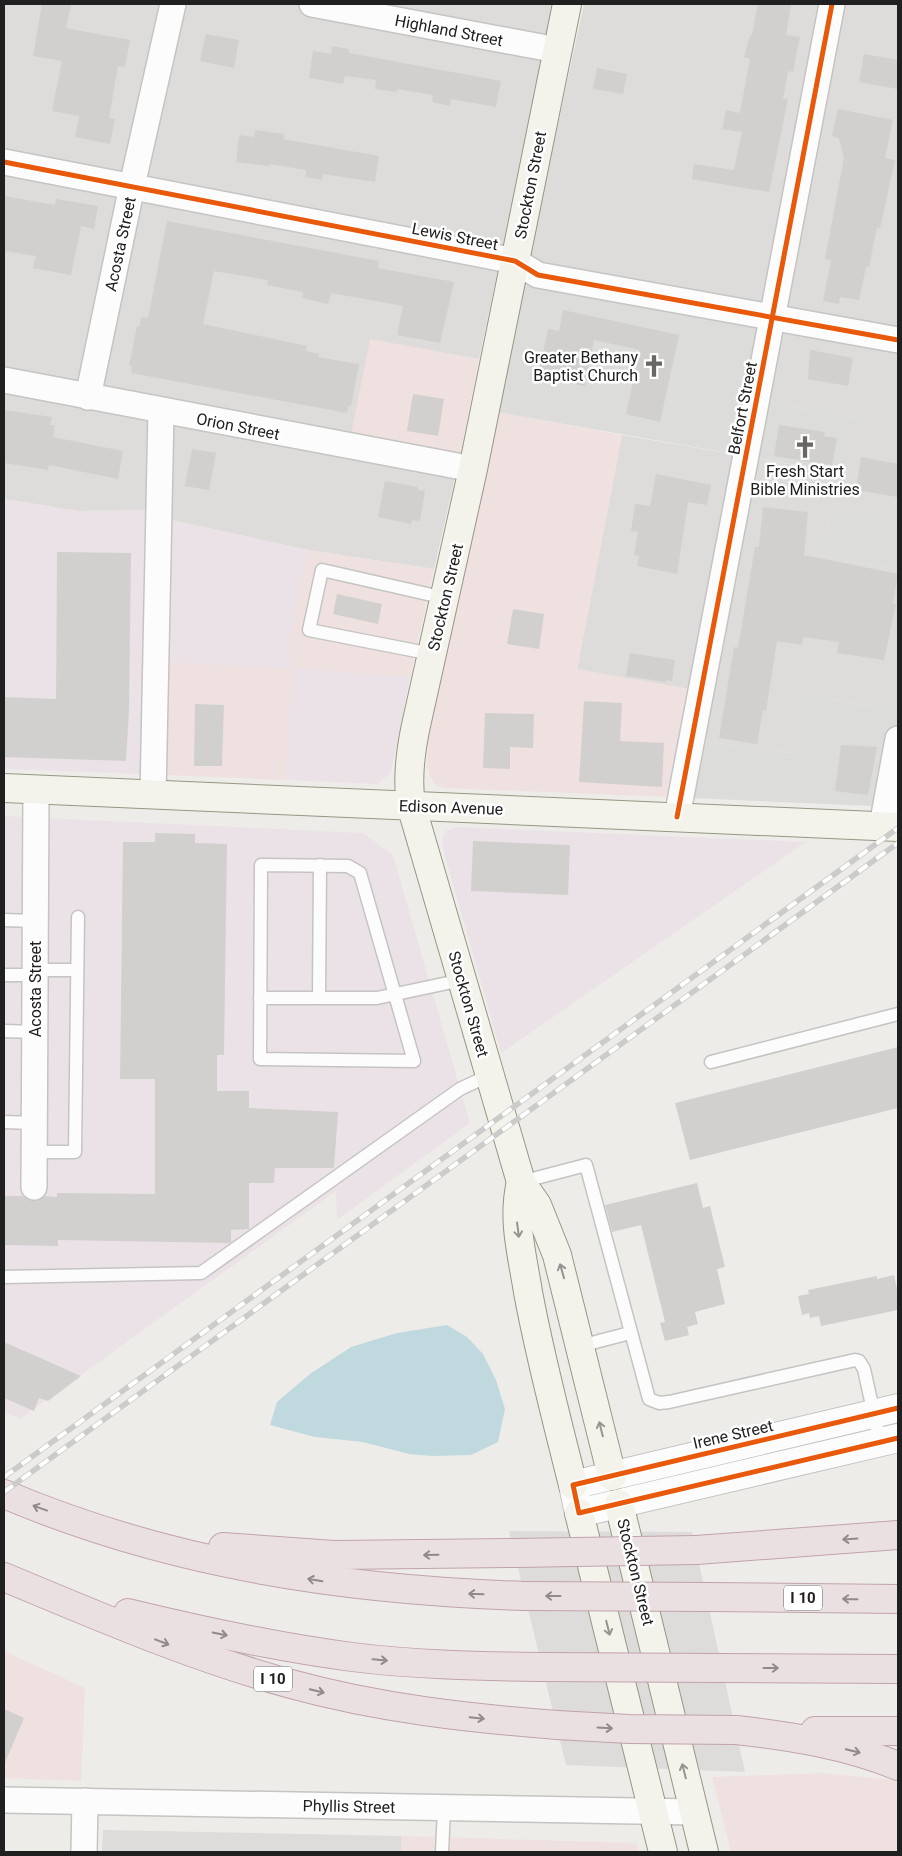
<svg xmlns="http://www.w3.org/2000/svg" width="902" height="1856" viewBox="0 0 902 1856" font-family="Roboto,sans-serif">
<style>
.residential{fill:#dddcda}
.commercial{fill:#efe1e0}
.industrial{fill:#ebe2e7}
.religious{fill:#dcdcda}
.water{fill:#bfd9de}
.pier{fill:#dddcdb}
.building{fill:#d2d0ce}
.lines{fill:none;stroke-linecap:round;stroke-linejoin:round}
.service-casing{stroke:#c5c4c3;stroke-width:15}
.minor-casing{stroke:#c5c4c3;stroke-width:28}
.tertiary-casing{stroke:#c5c4c3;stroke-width:30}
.secondary-casing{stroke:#969682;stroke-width:30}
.motorway-casing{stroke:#c1a2ac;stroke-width:30}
.service{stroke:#fcfcfc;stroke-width:12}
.minor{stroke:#fcfcfc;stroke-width:25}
.tertiary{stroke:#fcfcfc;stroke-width:28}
.secondary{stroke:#f3f3ec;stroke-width:28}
.motorway{stroke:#eae0e2;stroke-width:28}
.rail-casing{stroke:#cbcbca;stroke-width:5.5}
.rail{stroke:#fff;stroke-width:4;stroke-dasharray:11;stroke-linecap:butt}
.motorway-bridge-casing{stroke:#c1a2ac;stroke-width:30;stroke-linecap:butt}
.motorway-bridge{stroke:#eae0e2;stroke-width:28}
.cycleway-casing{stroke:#fff;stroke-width:8}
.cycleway{stroke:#e8590c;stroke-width:5}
.oneway{stroke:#949490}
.oneway2{stroke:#8f8a8b}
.labels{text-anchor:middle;stroke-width:5;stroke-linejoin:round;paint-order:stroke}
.shield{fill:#fff;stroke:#636363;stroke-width:1}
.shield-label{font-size:15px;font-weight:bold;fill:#202020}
.street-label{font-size:16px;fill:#202020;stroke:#fff}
.poi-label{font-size:16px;fill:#202020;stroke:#fff;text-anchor:end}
</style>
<rect width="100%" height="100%" fill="#eeece9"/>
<g class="residential">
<path d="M4,4h550l-75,355 -109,-19 90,115 -26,114 -126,-19 -141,-31 -24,-9 -64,1 -75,-12z"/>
<path d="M584,4h314v517l-66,-13 -12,47 78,15v140l-94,-13 -9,56 -92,-12 9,-48 -135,-23 45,-235 225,39 10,-56 -112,-20 -222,-111z"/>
<path d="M103,1830l299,6 -1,16h-299z"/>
</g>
<g class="commercial">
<path d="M370,339l109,20 -19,96 -109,-21z"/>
<path d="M497,412l125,23 -45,234 135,24 -21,105 -248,-10 -8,-4 -5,-8 -3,-10 2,-30z"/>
<path d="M308,550l126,19 -24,108 -118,-8 -6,111 -123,-5 1,-113 124,-15z"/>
<path d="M4,1651l81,37 -4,93 -77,-3z"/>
<path d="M819,1773l76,7 3,3v69h-167l-19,-75z"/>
<path d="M402,1836l234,7 2,9h-237z"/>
</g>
<g class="industrial">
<path d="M4,499l75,12 64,-1 24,9 141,31 -20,97 4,21 118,9 -19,96 -14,11 -91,-4 6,-111 -128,-7 -1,113 -159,-6z"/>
<path d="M4,816l359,17 30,22 77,268 -133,97 -1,-29 -316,228 -16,-7z"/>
<path d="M457,827l349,15 -305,211 -59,-207 1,-10 3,-5z"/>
</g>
<g class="religious">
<path d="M523,287l236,39 -14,72 112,20 -9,56 -351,-62z"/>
<path d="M832,508l66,13v49l-78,-15z"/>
<path d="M804,697l94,13v71l-4,26 -203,-9 12,-57 91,12z"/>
</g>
<path class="water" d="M447,1325l20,12 16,17 13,26 9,29 -7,33 -27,13 -39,1 -23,-2 -46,-12 -48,-5 -45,-12 7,-23 33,-28 41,-27 46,-14z"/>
<path class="pier" d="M509,1531l183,1 53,240 -179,-7z"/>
<g class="building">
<path d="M42,4h29l-5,24 64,12 -5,27 -7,-1 -9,52 6,1 -5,25 -35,-7 4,-21 -27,-5 10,-50 -29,-5z"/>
<path d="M758,4h33l-5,31 14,2 -7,35 -5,-1 -5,28h5l-19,93 -77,-13 2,-15 40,6 8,-38 -20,-3 4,-19 14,3 10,-54 -6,-2 6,-22h2z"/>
<path d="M206,34l33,6 -5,28 -34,-7z"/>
<path d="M332,46l17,3v4l152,28 -5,26 -45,-8 -1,7 -18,-4 1,-7 -36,-6v3l-22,-3 1,-9 -31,-4 -2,8 -34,-6 4,-27 18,3z"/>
<path d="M864,54l34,6v29l-39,-7z"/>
<path d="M597,68l30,6 -4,20 -30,-5z"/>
<path d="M838,109l55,11 -8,38 10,2 -15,68 -3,-1 -8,40h-3l-7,33 -19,-3 -1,7 -16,-3 8,-41 -6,-1 19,-101 -5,-20 -7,-2z"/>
<path d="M255,130l29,4 -1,5 96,17 -4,26 -52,-8 -1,6 -17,-3 1,-7 -36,-6 -1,2 -33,-4 3,-27 15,2z"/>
<path d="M4,196l51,9 1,-6 42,7 -4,23 -13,-3 -10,49 -38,-7 3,-12 -32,-5z"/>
<path d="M167,221l212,40 -1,7 76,14 -14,61 -43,-8 6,-29 -72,-13 -3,11 -26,-6 1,-6 -36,-7 1,-5 -54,-9 -11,53 104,22 -1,5 13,3 -1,3 41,7 -8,42h-3l-1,7 -216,-40 1,-7h-3l8,-40h3l1,-9 7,1z"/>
<path d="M563,310l116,25 -19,87 -34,-8 14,-64 -46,-10 -9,46 -47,-9 10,-48 11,2z"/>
<path d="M810,350l43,8 -5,28 -40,-7z"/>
<path d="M413,394l31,5 -6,37 -31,-5z"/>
<path d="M4,410l48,7 -2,8h5l-2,12 70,14 -5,28 -69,-14 -1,5 -44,-7z"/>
<path d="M779,425l46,7 -1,4 13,2 -5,27 -58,-9z"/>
<path d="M192,449l24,4 -7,37 -24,-4z"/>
<path d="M861,457l37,7v33l-42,-7z"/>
<path d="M656,474l55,11 -4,20 -19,-3 -11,72 -40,-8 2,-10 -5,-1 4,-23 -7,-1 4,-27 15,2z"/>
<path d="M385,481l33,6v3l7,1 -5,30 -8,-1 -1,4 -33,-7z"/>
<path d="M763,507l45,5 -4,43 94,19 -5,29 3,1 -12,56 -47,-7 2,-11 -36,-5 -1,8 -25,-4 -11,70 -3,-1 -6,34 -38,-6 15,-91 4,1 17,-101h4z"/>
<path d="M57,552l74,1 -2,157 -3,51 -122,-4v-60l52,2z"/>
<path d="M337,594l45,10 -4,20 -45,-10z"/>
<path d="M513,609l31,5 -5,35 -32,-5z"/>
<path d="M630,653l45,7 -3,21 -6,-1v2l-40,-6z"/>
<path d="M584,701l38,2 -2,38 44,2 -2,44 -83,-5z"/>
<path d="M195,704l29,1 -2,61h-28z"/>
<path d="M485,713l49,1 -1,34 -23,-1v22l-27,-1z"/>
<path d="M841,745l36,2 -9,48 -33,-4z"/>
<path d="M155,833l40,1v9l32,1 -3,211h-7v36h32v17l89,4 -4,56h-59l-1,15h-25v46l-18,1v12l-2,1 -171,-3v6l-54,-1v-49h19l11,5 10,-5 13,1v-4l98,1v-115h-35l3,-237h32z"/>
<path d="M473,841l97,4 -2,50 -97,-4z"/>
<path d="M898,1047v61l-208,52 -15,-57z"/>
<path d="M697,1183l6,25 7,-2 15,61 -8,2 8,35 -30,8 3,12 -11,3 2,8 -24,6 -5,-18 5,-1 -24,-97 -29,7 -7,-27z"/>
<path d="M894,1275l4,19v16l-77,16 -2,-10 -9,2 -1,-5 -7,2 -4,-19 11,-2 -1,-4 69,-14v3z"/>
<path d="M4,1342l77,34 -33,25 -9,-3 -5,13 -30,-13z"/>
<path d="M4,1709l20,9 -20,47z"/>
</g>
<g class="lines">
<defs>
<g id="service">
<path d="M432,654l-123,-24 13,-60 123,28"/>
<path d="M261,865l87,1 12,7 54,188 -154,-2z"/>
<path d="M4,920l32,1"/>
<path d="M35,970h42"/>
<path d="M4,975h31"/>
<path d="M260,998h117l85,-18"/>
<path d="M319,998l1,-133"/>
<path d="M4,1031l31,1"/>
<path d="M711,1062l187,-48"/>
<path d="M4,1122l30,1"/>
<path d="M34,1152h41l3,-235"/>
<path d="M521,1182l65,-17 63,234 10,4 10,-1 186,-42 4,1 5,8 16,73"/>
<path d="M4,1277l197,-4 259,-184 30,-14"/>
<path d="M580,1346l50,-13"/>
<path d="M442,1852l2,-44"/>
</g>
<g id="minor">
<path d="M312,4l245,46"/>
<path d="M4,162l511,99 23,14 360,65"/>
<path d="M4,380l469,89"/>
<path d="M88,397l44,-211 41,-182"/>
<path d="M153,795l8,-384"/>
<path d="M677,817l155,-813"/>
<path d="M882,826l16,-87"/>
<path d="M34,1187l2,-397"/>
<path d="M4,1800l690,12"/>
<path d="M84,1852l1,-51"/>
</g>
<path id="tertiary" d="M898,1408l-325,77 6,28 319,-75"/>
<g id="secondary">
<path d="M567,4l-94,465 -58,261c-5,25 -8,50 -4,75l110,377 16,23 20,50 55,221"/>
<path d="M4,788l894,39"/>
<path d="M521,1182c-9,37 1,72 7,110 12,65 29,129 45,193"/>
<path d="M619,1504l85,348"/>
<path d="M579,1513l84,339"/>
</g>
<g id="motorway">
<path d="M4,1494c168,71 340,96 521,102"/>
<path d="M223,1547l111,8 181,-2"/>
<path d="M696,1550l202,-15"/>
<path d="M4,1577c94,39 188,80 287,107 87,24 176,34 266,41"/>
<path d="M707,1597l191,2"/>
<path d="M128,1613c74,18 148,34 224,44 63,8 127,9 190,10"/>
<path d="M722,1668l176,1"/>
<path d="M736,1730c54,6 111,15 162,36"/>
<path d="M815,1731h83"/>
</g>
</defs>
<use href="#service" class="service-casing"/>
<use href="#minor" class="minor-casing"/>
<use href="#tertiary" class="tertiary-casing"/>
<use href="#secondary" class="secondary-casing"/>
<use href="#motorway" class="motorway-casing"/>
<use href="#service" class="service"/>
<use href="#minor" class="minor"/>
<use href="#tertiary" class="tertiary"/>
<use href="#secondary" class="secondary"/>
<use href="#motorway" class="motorway"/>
<defs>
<g id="rail">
<path d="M4,1477l894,-649"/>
<path d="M4,1492l894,-649"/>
</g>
</defs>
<use href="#rail" class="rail-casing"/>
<use href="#rail" class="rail"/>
<defs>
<g id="motorway-bridge">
<path d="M515,1553l181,-3"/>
<path d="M525,1596l182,1"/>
<path d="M542,1667l180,1"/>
<path d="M557,1725l72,4 107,1"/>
</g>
</defs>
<use href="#motorway-bridge" class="motorway-bridge-casing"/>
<use href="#motorway-bridge" class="motorway-bridge"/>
<defs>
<g id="cycleway">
<path d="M4,162l511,99 23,14 360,65"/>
<path d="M677,817l155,-813"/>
<path d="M898,1408l-325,77 6,28 319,-75"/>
</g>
</defs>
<use href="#cycleway" class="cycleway-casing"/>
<use href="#cycleway" class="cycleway"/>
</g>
<defs><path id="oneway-shaft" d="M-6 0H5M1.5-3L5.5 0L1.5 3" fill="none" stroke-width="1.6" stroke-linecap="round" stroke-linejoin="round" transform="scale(1.25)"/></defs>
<g class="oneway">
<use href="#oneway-shaft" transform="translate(518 1230) rotate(83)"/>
<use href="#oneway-shaft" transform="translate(562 1271) rotate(-106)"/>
<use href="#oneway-shaft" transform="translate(601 1429) rotate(-104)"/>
<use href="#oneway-shaft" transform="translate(608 1628) rotate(76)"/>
<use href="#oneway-shaft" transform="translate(684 1771) rotate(-104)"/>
</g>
<g class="oneway2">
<use href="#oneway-shaft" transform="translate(40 1508) rotate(-160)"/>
<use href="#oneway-shaft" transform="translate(850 1539) rotate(176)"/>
<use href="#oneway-shaft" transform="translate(431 1555) rotate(179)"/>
<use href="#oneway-shaft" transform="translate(315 1580) rotate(-171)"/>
<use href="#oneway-shaft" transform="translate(476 1594) rotate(-178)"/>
<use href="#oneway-shaft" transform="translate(553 1596) rotate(-180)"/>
<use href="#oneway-shaft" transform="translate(850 1599) rotate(-179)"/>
<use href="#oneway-shaft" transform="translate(220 1634) rotate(12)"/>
<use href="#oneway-shaft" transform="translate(162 1642) rotate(21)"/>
<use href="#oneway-shaft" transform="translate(380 1660) rotate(5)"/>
<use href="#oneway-shaft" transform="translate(771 1668)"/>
<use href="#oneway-shaft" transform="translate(317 1691) rotate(14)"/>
<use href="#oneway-shaft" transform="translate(477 1718) rotate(6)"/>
<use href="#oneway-shaft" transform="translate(605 1728) rotate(3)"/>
<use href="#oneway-shaft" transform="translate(853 1751) rotate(14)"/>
</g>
<defs>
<symbol id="church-bare" viewBox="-9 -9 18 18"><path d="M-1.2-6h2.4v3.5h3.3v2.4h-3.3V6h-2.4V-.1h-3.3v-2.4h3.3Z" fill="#686766" stroke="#fff" stroke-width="2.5" paint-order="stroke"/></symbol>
</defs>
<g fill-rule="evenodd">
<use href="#church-bare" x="638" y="350" width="32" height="32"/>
<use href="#church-bare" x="789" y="431" width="32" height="32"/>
</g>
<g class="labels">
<g class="shield">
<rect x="784" y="1585.5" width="38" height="25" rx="4"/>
<rect x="254" y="1666.5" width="38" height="25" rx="4"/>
</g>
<g class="shield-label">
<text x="803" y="1603">I 10</text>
<text x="273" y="1684">I 10</text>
</g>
<g class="street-label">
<text transform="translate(449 30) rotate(11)" y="6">Highland Street</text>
<text transform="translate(530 185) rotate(-79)" y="6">Stockton Street</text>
<text transform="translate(455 236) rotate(11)" y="6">Lewis Street</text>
<text transform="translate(120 244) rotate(-78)" y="6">Acosta Street</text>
<text transform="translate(742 408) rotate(-79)" y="6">Belfort Street</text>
<text transform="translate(238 426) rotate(11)" y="6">Orion Street</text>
<text transform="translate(445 597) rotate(-77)" y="6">Stockton Street</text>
<text transform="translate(451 807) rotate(2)" y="6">Edison Avenue</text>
<text transform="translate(35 989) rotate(-90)" y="6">Acosta Street</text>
<text transform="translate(469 1004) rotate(74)" y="6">Stockton Street</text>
<text transform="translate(733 1434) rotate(-13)" y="6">Irene Street</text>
<text transform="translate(636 1572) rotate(76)" y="6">Stockton Street</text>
<text transform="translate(349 1806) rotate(1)" y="6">Phyllis Street</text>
</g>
<g class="poi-label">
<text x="638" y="363">Greater Bethany<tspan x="638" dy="18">Baptist Church</tspan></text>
<text x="805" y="477" text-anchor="middle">Fresh Start<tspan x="805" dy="18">Bible Ministries</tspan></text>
</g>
</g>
<rect width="902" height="1856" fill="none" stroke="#202020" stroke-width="10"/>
</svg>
